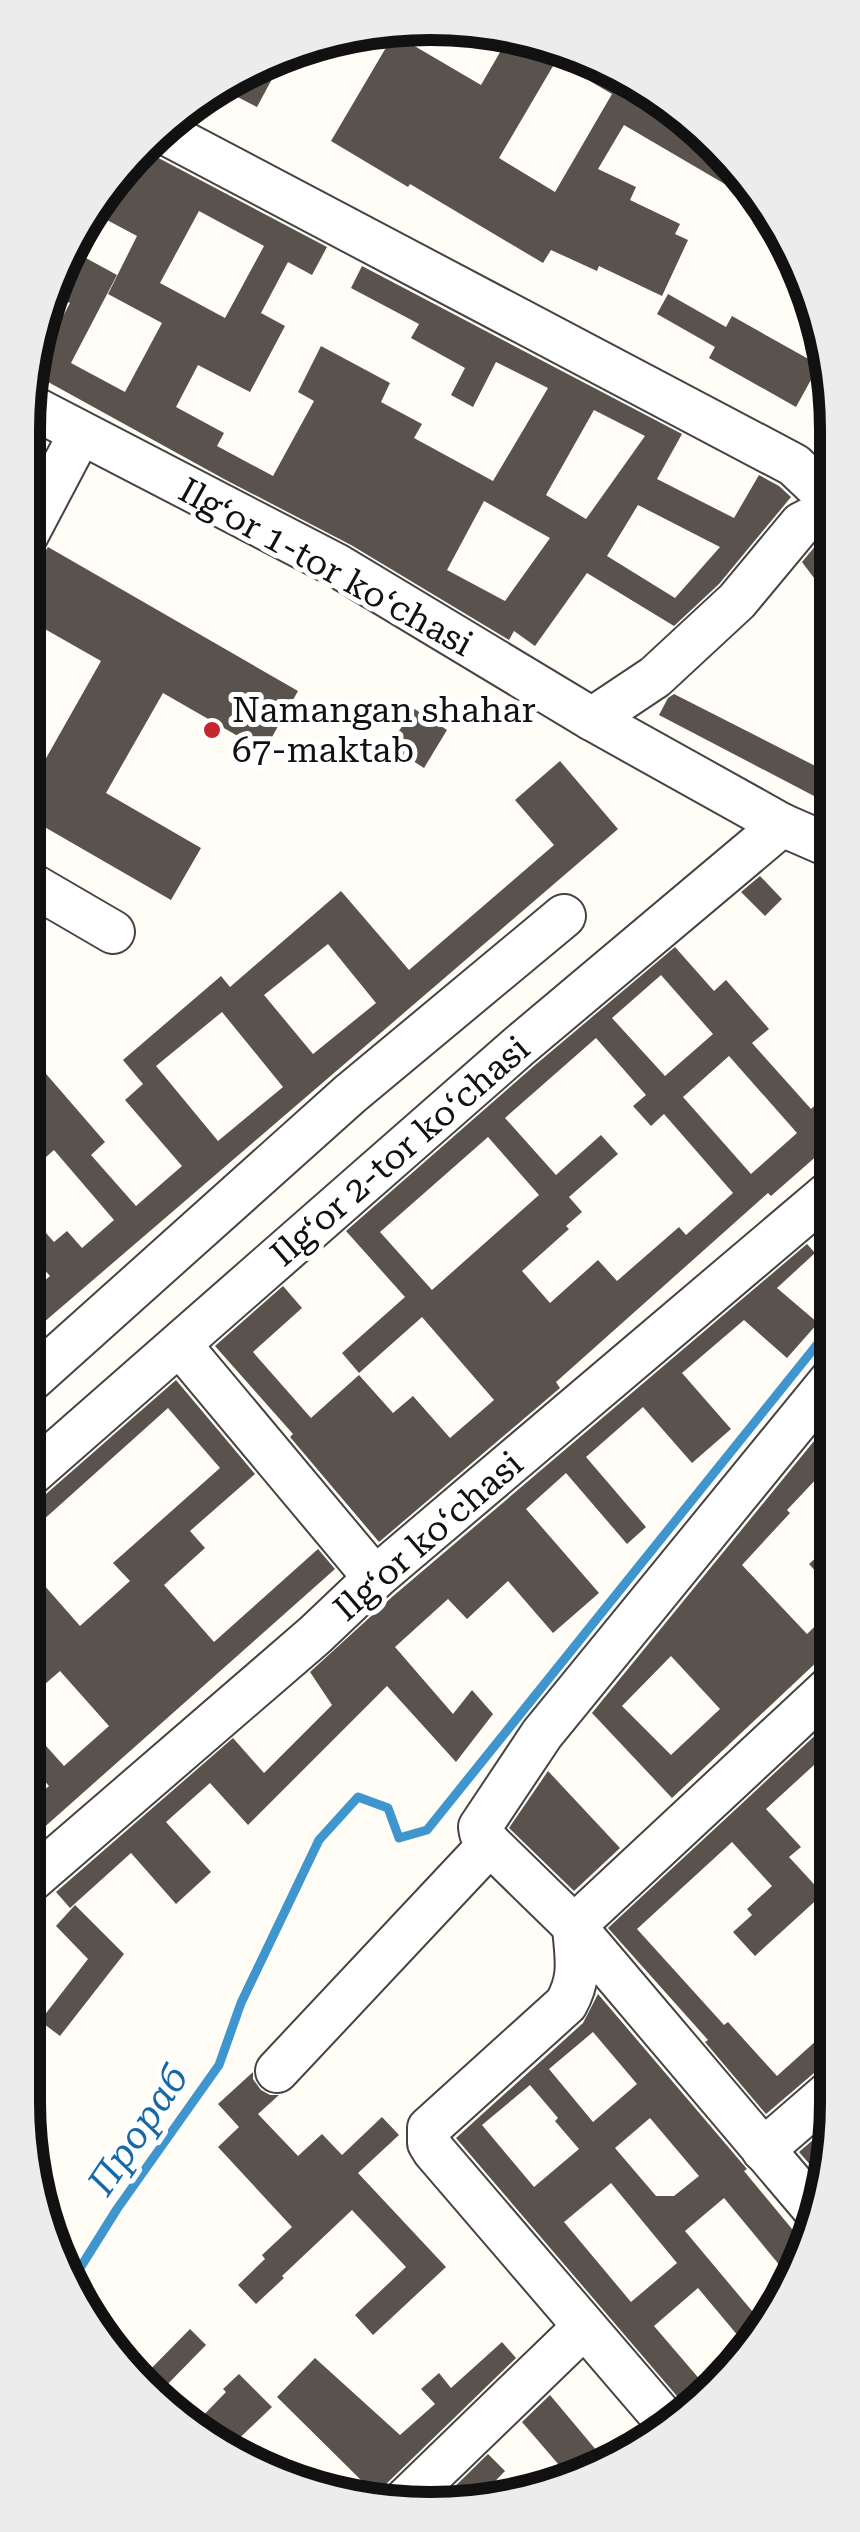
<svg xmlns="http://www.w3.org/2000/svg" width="860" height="2532" viewBox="0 0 860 2532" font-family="'Roboto Serif',serif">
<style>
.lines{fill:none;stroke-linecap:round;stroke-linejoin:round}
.stream{stroke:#3f96cf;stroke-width:9}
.building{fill:#5a524d;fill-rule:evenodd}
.minor-casing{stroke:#444;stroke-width:46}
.minor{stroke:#fff;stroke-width:42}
.poi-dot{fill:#c4262e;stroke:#fff;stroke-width:4}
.labels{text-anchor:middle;stroke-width:10;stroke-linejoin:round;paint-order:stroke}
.street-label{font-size:35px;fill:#111;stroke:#fff}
.poi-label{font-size:35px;fill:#111;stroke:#fff;text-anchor:start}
.water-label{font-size:38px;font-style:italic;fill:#1768a6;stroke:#fff}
.rim{fill:none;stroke:#111;stroke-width:12}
</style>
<rect width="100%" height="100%" fill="#fffdf5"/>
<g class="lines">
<path class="stream" d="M70,2284l47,-75 102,-144 22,-62 78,-163 39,-43 30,11 11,30 28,-8 409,-509"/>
</g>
<g class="building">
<path d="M394,34l87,51 29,-50 25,1 72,30 48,28 81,67 33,49 -145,-85 -26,44 38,18 -6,13 50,24 -5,10 13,6 -26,56 -63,-30 -2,5 -46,-21 -8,13 -133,-79 -2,3 -77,-46zM556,61l56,33 -57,98 -56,-34z"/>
<path d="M251,69l21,10 -15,28 -33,-17 5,-9 -3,-4z"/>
<path d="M145,148l6,6 176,93 -15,28 -24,-13 -27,51 24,13 -35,66 -52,-27 -22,42 48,26 -7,13 56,30 41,-75 -16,-9 23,-46 69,37 -9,19 41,22 -8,14 79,43 55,-93 -52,-26 -23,45 -22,-12 14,-27 -54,-30 8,-14 -68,-36 11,-22 320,168 -25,45 77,39 25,-43 20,11 12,11 -72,87 -45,42 -87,-53 -52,73 -21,-15 -5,9 -158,-95 -127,-66 -194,-107 4,-34 13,8 23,-43 -18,-9 21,-43 44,24 -46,88 54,29 37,-69 -54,-29 29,-58 -45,-24 14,-30zM199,211l65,35 -39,72 -65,-35zM594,410l51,26 -59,83 -40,-24zM484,501l66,37 -45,63 -58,-31zM638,505l82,42 -45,51 -68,-42z"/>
<path d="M668,294l58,33 6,-11 80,45 11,-20 11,35v14l-22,-12 -16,29 -87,-49 6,-11 -58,-33z"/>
<path d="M829,538l5,2v28l-11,22 -21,-28 15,-18z"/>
<path d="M48,547l250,144 -34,60 -101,-58 -57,100 95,55 -30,52 -149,-86v-66l23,12 56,-99 -79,-45v-45l14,-6z"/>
<path d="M674,694l161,82v31l-176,-92 9,-17z"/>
<path d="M413,708l34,22 -23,38 -34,-22z"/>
<path d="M560,761l58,68 -596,512v-41l28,-24 -28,-31v-39l32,36 13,-11 15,17 32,-28 -60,-70 -32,28v-132l83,96 -14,13 45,51 46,-40 -57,-66 18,-16 -20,-24 98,-84 9,11 111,-96 68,79 145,-125 -39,-45zM328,944l48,59 -63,51 -49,-59zM222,1012l61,75 -65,54 -62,-75z"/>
<path d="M760,876l22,23 -17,17 -24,-24z"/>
<path d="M675,947l39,44 12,-11 43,49 -17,14 59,66 24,-22 1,52 -65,57 -3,-3 -212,189 4,6 -181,154 -89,-105 3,-3 -78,-88 68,-60 19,22 -49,44 58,66 48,-43 34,38 20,-17 37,42 44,-38 -72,-83 -63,56 -17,-20 63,-56 -59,-66 188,-165zM661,975l52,59 -48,42 -53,-58zM596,1038l50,57 -13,11 18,20 13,-12 69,79 -47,42 -7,-8 -62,54 -19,-21 -48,43 -28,-32 47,-42 -3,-3 16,-14 -13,-15 49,-43 -17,-19 -45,40 -51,-57zM729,1056l68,77 -46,41 -68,-77zM488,1137l51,58 -107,95 -52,-58z"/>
<path d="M807,1244l8,9 -38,35 41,35 -31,35 -43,-38 -62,53 49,56 -39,34 -49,-56 -57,50 60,70 -19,17 -61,-71 -40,36 73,84 -46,40 -45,-52 -41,38 -19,-20 -53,48 58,67 19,-24 21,24 -37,48 -69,-76 -139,139 -38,-42 -44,39 45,50 -35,32 -45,-51 -61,55 -14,-16 177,-154 31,35 68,-68 -22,-33 82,-75z"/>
<path d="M176,1380l79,94 -65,57 15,17 -41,37 50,57 104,-93 17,20 -313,278v-38l27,-23 -27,-30v-37l42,47 45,-40 -49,-55 -38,33v-34l21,-18 -21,-23v-69l58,66 50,-45 -17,-18 107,-95 -52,-60 -146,131v-33l16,-5z"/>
<path d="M823,1430l13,12v16l-49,52 3,3 -48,52 65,69 29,-28 1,37 -165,155 -80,-85zM671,1656l49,53 -49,46 -49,-49z"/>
<path d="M836,1540v54l-27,-30z"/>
<path d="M837,1715v75l-23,-25 -48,44 35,38 -12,10 34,37 -68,62 -22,-24 19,-17 -5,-6 25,-23 -40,-44 -95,87 87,96 4,-3 49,54 60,-54v40h-6l-10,5 -55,47 -61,-72 3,-2 -100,-112z"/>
<path d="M548,1771l72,77 -46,43 -65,-63z"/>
<path d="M75,1905l49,49 -64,82 -20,-15 48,-62 -32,-33z"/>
<path d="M598,1994l149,175 -3,2 53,64 -5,4 11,13 -12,27 -67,-81 -39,33 83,99 -19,19 -51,-61 -44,38 54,63 -20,20 -232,-271 127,-115zM593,2032l44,52 -44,38 -44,-53zM530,2085l28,33 -3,3 24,28 -45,38 -52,-62zM650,2118l49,58 -25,20h-18l-41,-48zM611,2183l66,80 -46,39 -67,-80z"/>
<path d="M253,2072v7l8,11 9,5h9l-21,19 40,42 24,-22 20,21 40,-38 17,18 -41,38 88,94 -73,68 -18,-20 51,-48 -54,-57 -70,66 2,2 -28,26 -18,-19 27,-26 -3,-4 30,-28 -74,-80 21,-20 -21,-23z"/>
<path d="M835,2121l-4,30 -4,33 -28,-32z"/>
<path d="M190,2329l16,16 -50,51 -18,-14z"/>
<path d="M502,2342l14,16 -133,129 -7,10v9l-29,-9 15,-16 -85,-84 38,-39 85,77 35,-31 -14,-15 18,-16 12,15z"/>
<path d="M239,2374l33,33 -45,43 -33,-25 32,-33 -3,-3z"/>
<path d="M550,2395l57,68 -36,16 -49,-57z"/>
<path d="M488,2454l17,17 -28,29 -38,2z"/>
</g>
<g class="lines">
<defs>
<g id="minor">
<path d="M163,132l631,333 40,38"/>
<path d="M26,404l312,162 254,153 190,106 53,23"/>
<path d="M22,544l58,-110"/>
<path d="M592,719l63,-42 82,-76 64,-77 33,-17"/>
<path d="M22,879l91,53"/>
<path d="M180,1345l195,233"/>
<path d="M22,1388l328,-294 214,-178"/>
<path d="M22,1482l496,-435 264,-222"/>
<path d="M22,1888l293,-253 60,-57 461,-391"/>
<path d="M277,2071l213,-227"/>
<path d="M763,2150l74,-64"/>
<path d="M820,2216l-246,-290 -84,-82 -9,-11 -1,-6 62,-93 294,-360"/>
<path d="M671,2427l-237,-276 -5,-8v-15l137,-124c16,-28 10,-48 8,-78l263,-245"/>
<path d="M400,2505l184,-178"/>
</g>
</defs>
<use href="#minor" class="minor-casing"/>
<use href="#minor" class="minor"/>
</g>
<circle class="poi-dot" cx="212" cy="730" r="10"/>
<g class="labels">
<g class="street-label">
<text transform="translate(326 567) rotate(29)" y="12">Ilgʻor 1-tor koʻchasi</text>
<text transform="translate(400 1151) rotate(-41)" y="12">Ilgʻor 2-tor koʻchasi</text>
<text transform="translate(428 1536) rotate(-41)" y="12">Ilgʻor koʻchasi</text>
</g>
<g class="poi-label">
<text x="232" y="722">Namangan shahar<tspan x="232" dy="40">67-maktab</tspan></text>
</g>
<g class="water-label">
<text transform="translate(138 2130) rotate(-56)" y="13">Прораб</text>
</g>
</g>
<path d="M0 0H860V2532H0ZM430 40H430A390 390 0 0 1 820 430V2102A390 390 0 0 1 430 2492H430A390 390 0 0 1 40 2102V430A390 390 0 0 1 430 40Z" fill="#ececec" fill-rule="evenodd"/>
<path class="rim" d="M430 40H430A390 390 0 0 1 820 430V2102A390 390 0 0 1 430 2492H430A390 390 0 0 1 40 2102V430A390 390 0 0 1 430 40Z"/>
</svg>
